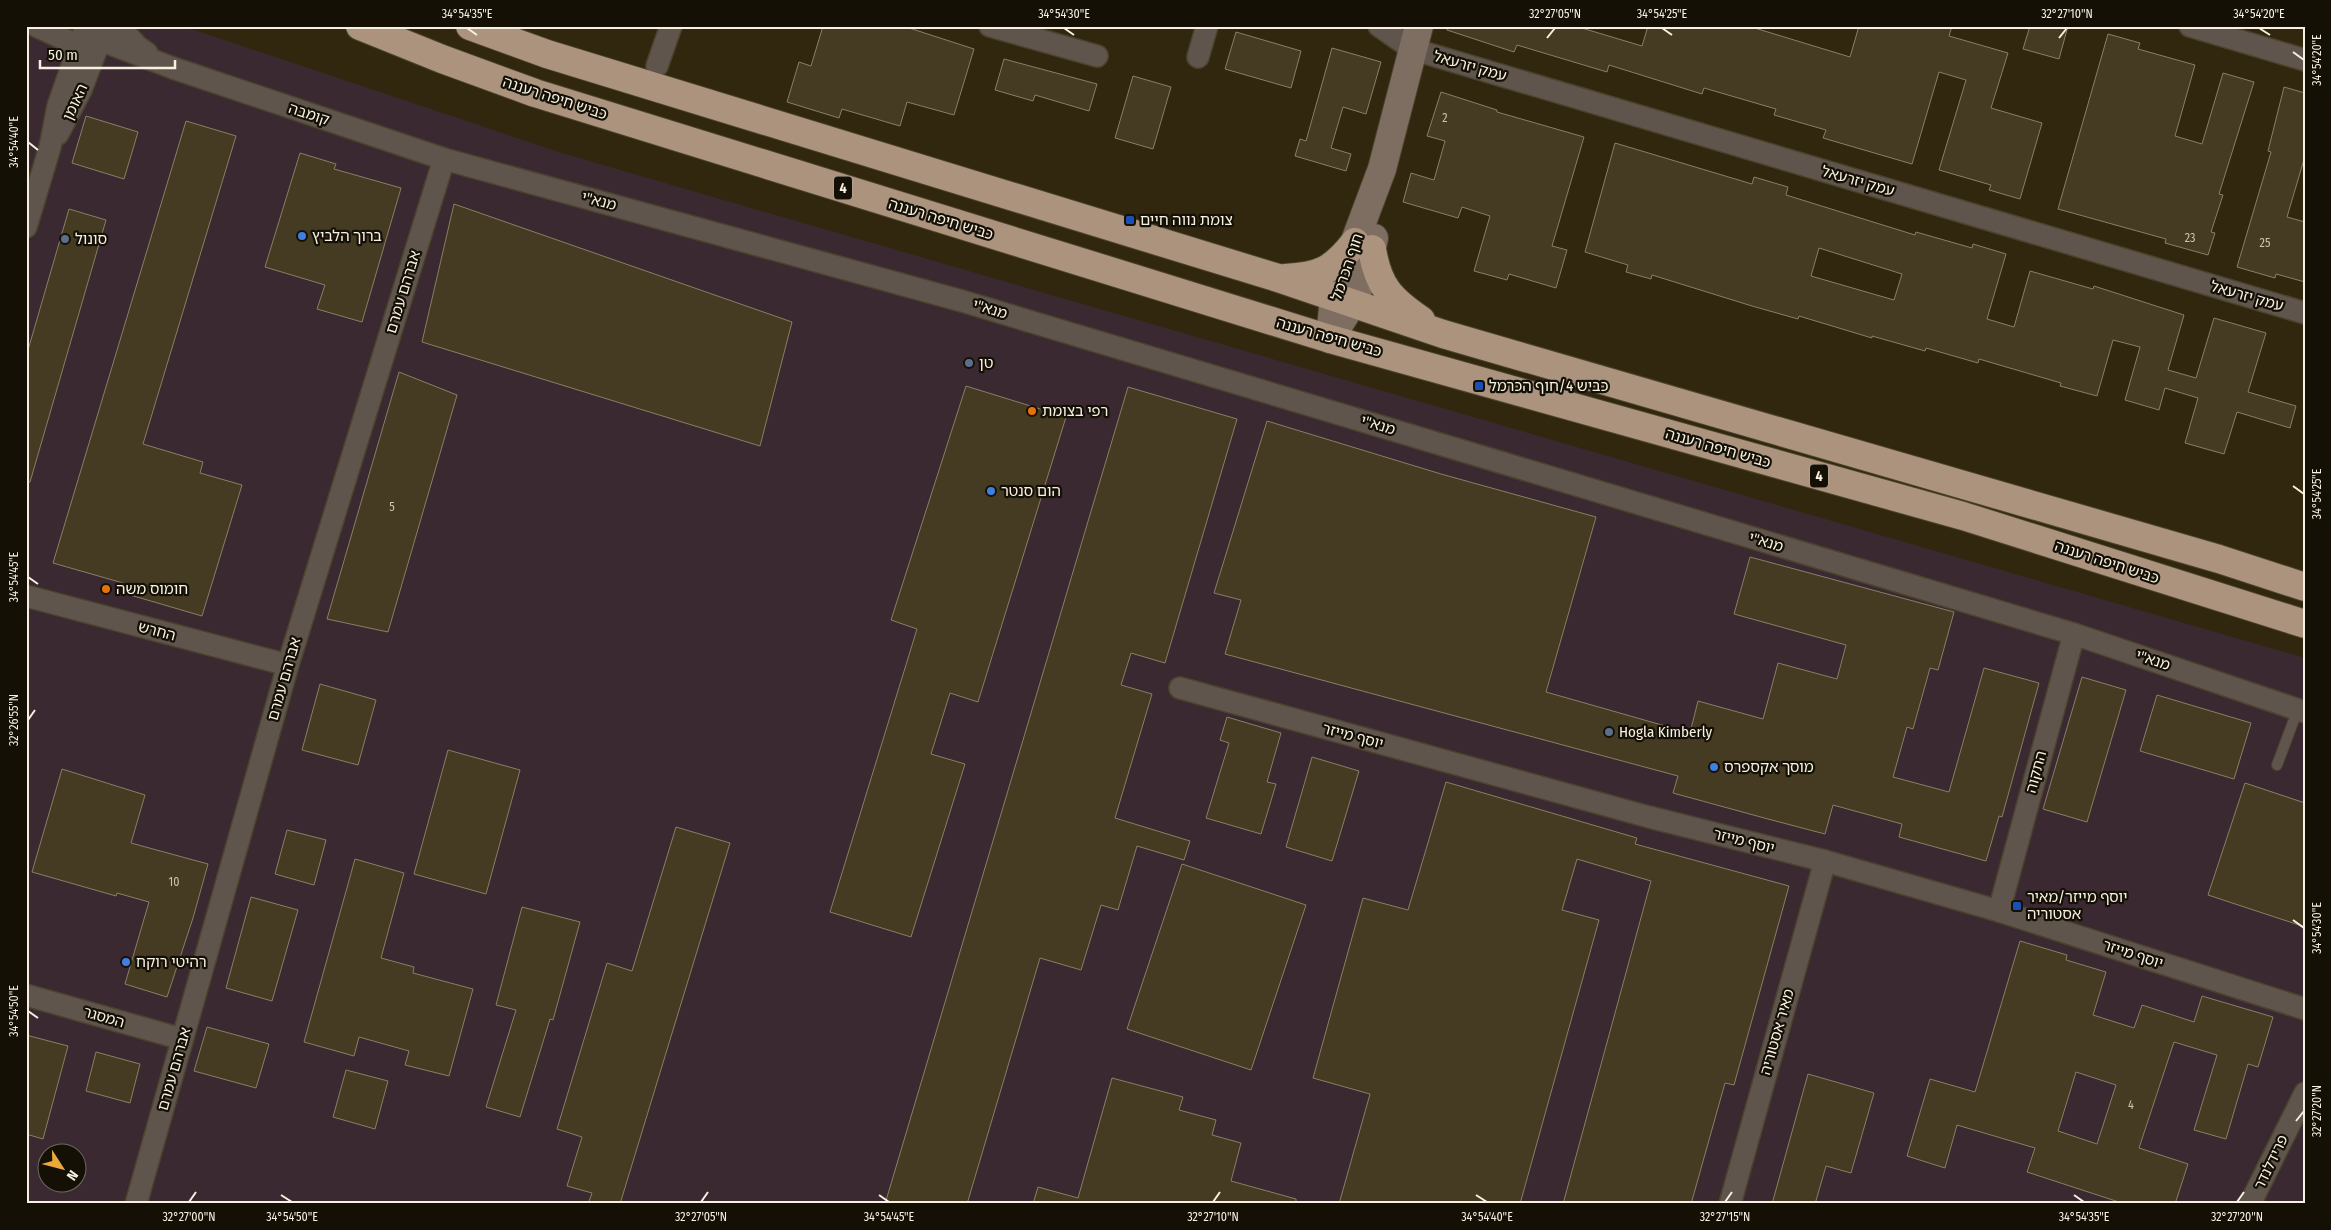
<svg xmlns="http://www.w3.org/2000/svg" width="2331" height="1230" viewBox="0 0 2331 1230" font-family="'Fira Sans Condensed','Noto Sans Hebrew',sans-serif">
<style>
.industrial{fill:#3b2932;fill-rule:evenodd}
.building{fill:#453b22;stroke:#897f64;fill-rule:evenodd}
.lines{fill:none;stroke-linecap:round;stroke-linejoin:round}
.lane-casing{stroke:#4c432c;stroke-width:12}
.street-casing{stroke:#4c432c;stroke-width:24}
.secondary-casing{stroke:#4c432c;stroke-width:30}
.highway-casing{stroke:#4c432c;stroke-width:30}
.lane{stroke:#5f554d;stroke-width:10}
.street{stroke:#5f554d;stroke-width:21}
.secondary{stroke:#7e6e61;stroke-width:28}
.highway{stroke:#ab937e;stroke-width:28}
.ticks{fill:none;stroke:#f7f1e2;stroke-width:2}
.transit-dot{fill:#1a4fb4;stroke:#141006;stroke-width:2}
.shop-dot{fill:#3f7fe0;stroke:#141006;stroke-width:2}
.service-dot{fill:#5c6f8a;stroke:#141006;stroke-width:2}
.food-dot{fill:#e8710a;stroke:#141006;stroke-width:2}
.labels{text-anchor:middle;stroke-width:4.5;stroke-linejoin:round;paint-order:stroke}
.number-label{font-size:12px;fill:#cac4b2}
.shield{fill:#141006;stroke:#b3aea0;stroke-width:1}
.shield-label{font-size:14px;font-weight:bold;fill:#f7f1e2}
.street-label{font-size:15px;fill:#f7f1e2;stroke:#141006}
.poi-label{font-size:15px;fill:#f7f1e2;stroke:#141006;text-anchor:start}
.neatline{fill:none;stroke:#f7f1e2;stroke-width:2}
.ticks-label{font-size:12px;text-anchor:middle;fill:#f7f1e2}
</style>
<rect width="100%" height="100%" fill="#30270e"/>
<path class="industrial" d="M26,26h156l383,128 1740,504v546h-2279zM48,1152h30v30h-30z"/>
<g class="building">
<path d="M823,26h80l71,23 -20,66 -47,-13 -7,24 -58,-17 -3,9 -52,-16 12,-40 12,4z"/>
<path d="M1447,26h128l67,20 6,-20h100l102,31 9,-31h93l-3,10 59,17 -17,55 51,15 -22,76 -31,-9 2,-5 -52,-15 27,-90 -27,-8 -27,92 -89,-26 3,-8 -52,-15 2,-6 -72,-21 -2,6 -93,-29 -2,7 -90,-27 -3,7 -67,-22z"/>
<path d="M2030,26h38l-9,33 -36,-10z"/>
<path d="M1236,32l65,19 -10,37 -66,-19z"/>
<path d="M2108,34l32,9 -2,6 57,16 -20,71 27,8 21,-71 31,9 -35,112 4,1 -12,37 4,1 -7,22 -43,-12 1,-4 -108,-30z"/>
<path d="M1332,48l49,14 -15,52 -23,-7 -12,41 20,6 -5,17 -51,-15 5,-17 6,2z"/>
<path d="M1004,59l93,25 -8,27 -54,-16 -2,6 -38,-11z"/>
<path d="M1133,76l38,11 -18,62 -38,-11z"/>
<path d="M2284,87l21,6v63l-18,61 18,5v60l-29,-8 -1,4 -38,-11 34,-115 -3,-1z"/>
<path d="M1441,92l56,18v2l87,25 -32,109 15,4 -11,38 -47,-14 -2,6 -33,-9 16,-55 -28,-9 -4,11 -55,-16 8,-29 23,7 11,-39 -18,-5z"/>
<path d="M86,116l52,16 -14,47 -52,-16z"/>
<path d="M186,121l50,15 -93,308 60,18 -3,11 42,12 -40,131 -82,-24 3,-9 -70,-20z"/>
<path d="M1615,143l137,41 2,-7 34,10 -2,8 129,40 1,-3 56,16 1,-4 33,10 -19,65 27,8 16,-56 63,18 1,-3 90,29 -16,55 28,8 18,-60 52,15 -18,59 48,14 -6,22 -53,-16 -13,42 -39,-11 13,-45 -33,-10 -6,22 -34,-10 15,-53 -27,-7 -16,56 -37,-10 1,-3 -82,-24 -1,4 -52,-15 -1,3 -53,-15v2l-73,-22 -1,3 -46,-13 -100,-31 -1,4 -25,-7 2,-7 -43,-13zM1819,248l83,26 -8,26 -83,-24z"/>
<path d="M300,153l36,11 -2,5 67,19 -39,134 -45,-13 8,-24 -60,-18z"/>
<path d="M454,204l338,118 -32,124 -338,-104z"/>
<path d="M69,209l37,11 -76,262h-4v-125z"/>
<path d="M399,372l58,23 -69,237 -61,-13z"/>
<path d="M966,386l100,31 -88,285 -28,-9 -19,61 34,10 -54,173 -81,-25 87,-283 -26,-9z"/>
<path d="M1128,387l109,32 -72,244 -34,-10 -10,32 31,9 -37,124 75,23 -6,19 -47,-14 -19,64 -17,-5 -20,65 -41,-12 -73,246h-82z"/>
<path d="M1267,421l174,53 155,43 -50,175 144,41 8,-32 65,18 15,-56 59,16 9,-34 -112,-31 16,-57 204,55 -16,58 -8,-2 -17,61 -6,-2 -14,50 56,15 35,-124 55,15 -37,134 -3,-1 -13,45 -87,-24 3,-13 -69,-19 -8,29 -57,-15 -95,-26 5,-17 -453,-122 16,-54 -27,-7z"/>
<path d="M2082,677l44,13 -39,132 -44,-13z"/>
<path d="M320,684l56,16 -18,65 -56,-15z"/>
<path d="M2157,695l94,28 -17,56 -94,-28z"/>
<path d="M1227,717l54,16 -14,49 9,2 -15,50 -55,-16 23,-75 -9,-3z"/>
<path d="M448,750l72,20 -34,124 -72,-20z"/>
<path d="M1312,757l47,14 -27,90 -46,-14z"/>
<path d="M62,769l83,26 -14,48 77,21 -15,54 -26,79 -42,-13 24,-82 -32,-9 -1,3 -84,-24z"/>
<path d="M1446,782l191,56 -2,6 154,42 -55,199 -9,-2 -34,121h-128l88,-323 -74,-22 -15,51 37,10 -79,284h-181l31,-110 -57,-16 50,-180 45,12z"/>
<path d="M2245,783l60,20v124l-97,-32z"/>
<path d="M676,827l54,16 -110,361h-32l4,-11 -25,-7 15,-49 -25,-8 50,-166 25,8z"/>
<path d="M287,830l39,10 -12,45 -39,-11z"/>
<path d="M355,859l49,14 -23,85 33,9 -1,6 60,16 -24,87 -44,-11 4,-14 -50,-14 -5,19 -50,-14z"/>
<path d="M1182,864l124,41 -55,165 -124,-41z"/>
<path d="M251,897l47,13 -26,91 -46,-13z"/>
<path d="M522,907l58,15 -27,98 -3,-1 -30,98 -34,-10 30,-97 -20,-5z"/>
<path d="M2020,941l47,14 -1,5 40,12 -13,43 41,13 8,-23 52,17 8,-26 71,21 -15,50 -10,-3 -22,75 -32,-9 23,-75 -43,-13 -35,106 49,16 -13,40h-50l-98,-32 8,-24 -78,-23 -12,43 -38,-12 23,-77 45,13zM2076,1072l40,13 -19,59 -39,-13z"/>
<path d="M207,1027l62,17 -13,44 -62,-17z"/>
<path d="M26,1035l42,11 -25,93 -17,-5z"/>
<path d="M96,1052l44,12 -10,39 -44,-12z"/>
<path d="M346,1070l42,11 -13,48 -42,-12z"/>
<path d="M1808,1074l66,19 -23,80 -25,-7 -11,38h-43z"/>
<path d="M1112,1078l71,19 -4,13 37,10 -4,15 29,8 -10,38 65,18v5h-263l5,-17 40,11z"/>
</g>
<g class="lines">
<defs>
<path id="lane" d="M2277,765l21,-56"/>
<g id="street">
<path d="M36,26l43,20 7,10"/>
<path d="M89,26l2,6 9,8 73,28 271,91 518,142 1112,333 231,78"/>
<path d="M119,26l18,20 10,7"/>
<path d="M990,26l107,30"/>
<path d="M1379,26l33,23 893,264"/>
<path d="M2190,26l115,34"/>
<path d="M1198,57l9,-31"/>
<path d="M657,66l14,-40"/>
<path d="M58,134l23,-44 24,-63"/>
<path d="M26,227l24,-80 8,-41 28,-80"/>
<path d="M26,596l262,69"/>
<path d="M1180,688l469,129 176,44 174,50 306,98"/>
<path d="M1999,911l75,-277"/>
<path d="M26,995l156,44"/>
<path d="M136,1204l152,-539 156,-506"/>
<path d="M1730,1204l95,-343"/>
<path d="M2250,1204l55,-111"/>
</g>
<g id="secondary">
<path d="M1340,323c17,-26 28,-55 34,-85"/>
<path d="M1330,339l4,-42 48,-128 37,-143"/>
</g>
<g id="highway">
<path d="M360,26l82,33 93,34 795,246 633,177 342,108"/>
<path d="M470,26l77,28 731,224 165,56 776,225 86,28"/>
<path d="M1372,249c6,37 18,50 49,71"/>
<path d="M1285,278c36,-2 48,-8 70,-36"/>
</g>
</defs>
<use href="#lane" class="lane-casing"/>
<use href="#street" class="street-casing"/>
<use href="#secondary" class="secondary-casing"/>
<use href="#highway" class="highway-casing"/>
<use href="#lane" class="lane"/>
<use href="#street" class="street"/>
<use href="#secondary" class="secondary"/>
<use href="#highway" class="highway"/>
</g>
<path class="ticks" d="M467,28l10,7M1064,28l10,7M1662,28l10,7M2259,28l11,7M1547,38l8,-10M2059,38l8,-10M2293,52l11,8M28,142l10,8M2293,486l11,8M28,577l10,7M28,720l7,-10M2293,920l11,8M28,1011l10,7M2296,1121l8,-10M281,1195l11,7M879,1195l10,7M1476,1195l11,7M2074,1195l10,7M189,1202l7,-10M701,1202l7,-10M1213,1202l7,-10M1725,1202l7,-10M2237,1202l7,-10"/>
<g class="transit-dot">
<rect x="1125" y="215" width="10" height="10" rx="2.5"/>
<rect x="1474" y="381" width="10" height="10" rx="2.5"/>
<rect x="2012" y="901" width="10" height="10" rx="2.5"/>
</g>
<g class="shop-dot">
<circle cx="302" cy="236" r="5"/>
<circle cx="991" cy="491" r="5"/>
<circle cx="1714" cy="767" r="5"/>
<circle cx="126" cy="962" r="5"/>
</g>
<g class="service-dot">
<circle cx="65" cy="239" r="5"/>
<circle cx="969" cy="363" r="5"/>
<circle cx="1609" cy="732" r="5"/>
</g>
<g class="food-dot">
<circle cx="1032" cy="411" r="5"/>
<circle cx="106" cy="589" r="5"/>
</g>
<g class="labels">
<g class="number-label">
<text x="1445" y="122">2</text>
<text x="2190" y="242">23</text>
<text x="2265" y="247">25</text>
<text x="392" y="511">5</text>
<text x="174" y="886">10</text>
<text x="2131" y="1109">4</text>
</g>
<g class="shield">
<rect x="834" y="176.5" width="18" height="23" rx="4"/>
<rect x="1810" y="464.5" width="18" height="23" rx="4"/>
</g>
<g class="shield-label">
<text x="843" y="193">4</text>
<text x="1819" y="481">4</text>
</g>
<g class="street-label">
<text transform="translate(1470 66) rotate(16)" y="5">עמק יזרעאל</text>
<text transform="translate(555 98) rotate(18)" y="5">כביש חיפה רעננה</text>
<text transform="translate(75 102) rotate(-65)" y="5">האומן</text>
<text transform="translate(309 114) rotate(18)" y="5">קומבה</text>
<text transform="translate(1858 181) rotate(16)" y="5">עמק יזרעאל</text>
<text transform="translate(599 201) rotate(15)" y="5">מנא"י</text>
<text transform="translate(941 219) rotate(17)" y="5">כביש חיפה רעננה</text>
<text transform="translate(1347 267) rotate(-71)" y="5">חוף הכרמל</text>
<text transform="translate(403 292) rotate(-73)" y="5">אברהם עמרם</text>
<text transform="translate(2247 296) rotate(16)" y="5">עמק יזרעאל</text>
<text transform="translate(990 309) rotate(17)" y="5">מנא"י</text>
<text transform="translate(1329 337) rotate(16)" y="5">כביש חיפה רעננה</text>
<text transform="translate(1378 425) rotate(17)" y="5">מנא"י</text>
<text transform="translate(1718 448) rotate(16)" y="5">כביש חיפה רעננה</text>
<text transform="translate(1766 542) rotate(17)" y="5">מנא"י</text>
<text transform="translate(2107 562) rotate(18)" y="5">כביש חיפה רעננה</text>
<text transform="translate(157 631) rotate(15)" y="5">החרש</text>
<text transform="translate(2153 660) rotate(18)" y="5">מנא"י</text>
<text transform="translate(284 679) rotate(-74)" y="5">אברהם עמרם</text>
<text transform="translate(1353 736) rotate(15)" y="5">יוסף מייזר</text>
<text transform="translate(2036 772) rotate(-75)" y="5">התקוה</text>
<text transform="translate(1744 841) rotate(14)" y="5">יוסף מייזר</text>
<text transform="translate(2133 954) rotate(18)" y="5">יוסף מייזר</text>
<text transform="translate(104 1017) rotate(16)" y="5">המסגר</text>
<text transform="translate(1777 1032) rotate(-74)" y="5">מאיר אסטוריה</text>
<text transform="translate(174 1069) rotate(-74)" y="5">אברהם עמרם</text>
<text transform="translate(2271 1162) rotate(-64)" y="5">פרידלנדר</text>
</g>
<g class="poi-label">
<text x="1140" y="225">צומת נווה חיים</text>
<text x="312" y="241">ברוך הלביץ</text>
<text x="75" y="244">סונול</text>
<text x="979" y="368">טן</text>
<text x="1489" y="391">כביש 4/חוף הכרמל</text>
<text x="1042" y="416">רפי בצומת</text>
<text x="1001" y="496">הום סנטר</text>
<text x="116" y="594">חומוס משה</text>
<text x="1619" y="737">Hogla Kimberly</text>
<text x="1724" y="772">מוסך אקספרס</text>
<text x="2027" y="902">יוסף מייזר/מאיר<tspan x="2027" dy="17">אסטוריה</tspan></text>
<text x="136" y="967">רהיטי רוקח</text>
</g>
</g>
<rect width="2331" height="1230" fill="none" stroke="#141006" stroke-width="55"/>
<g transform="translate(62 1168) rotate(126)"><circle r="24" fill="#141006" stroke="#6f6a5e"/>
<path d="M0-4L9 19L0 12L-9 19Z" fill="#eda83c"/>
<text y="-8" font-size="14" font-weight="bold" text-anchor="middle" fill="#f7f1e2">N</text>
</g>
<path d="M40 60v8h135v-8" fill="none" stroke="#f7f1e2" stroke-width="2.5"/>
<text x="48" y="60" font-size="15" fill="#f7f1e2" stroke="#141006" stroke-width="4" paint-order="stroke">50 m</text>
<rect x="28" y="28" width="2276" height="1174" class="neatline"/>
<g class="ticks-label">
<text x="467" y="18">34°54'35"E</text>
<text x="1064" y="18">34°54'30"E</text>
<text x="1555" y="18">32°27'05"N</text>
<text x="1662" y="18">34°54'25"E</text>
<text x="2067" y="18">32°27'10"N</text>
<text x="2259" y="18">34°54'20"E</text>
<text transform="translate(2317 60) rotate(-90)" y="4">34°54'20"E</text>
<text transform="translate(14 142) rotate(-90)" y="4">34°54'40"E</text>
<text transform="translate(2317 494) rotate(-90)" y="4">34°54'25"E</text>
<text transform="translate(14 577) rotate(-90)" y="4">34°54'45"E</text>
<text transform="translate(14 720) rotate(-90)" y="4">32°26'55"N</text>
<text transform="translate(2317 928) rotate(-90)" y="4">34°54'30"E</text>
<text transform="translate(14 1011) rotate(-90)" y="4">34°54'50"E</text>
<text transform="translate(2317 1111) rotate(-90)" y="4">32°27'20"N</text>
<text x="189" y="1221">32°27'00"N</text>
<text x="292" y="1221">34°54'50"E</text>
<text x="701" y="1221">32°27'05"N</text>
<text x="889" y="1221">34°54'45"E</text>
<text x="1213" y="1221">32°27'10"N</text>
<text x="1487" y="1221">34°54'40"E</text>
<text x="1725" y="1221">32°27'15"N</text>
<text x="2084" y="1221">34°54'35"E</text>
<text x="2237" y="1221">32°27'20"N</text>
</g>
</svg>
